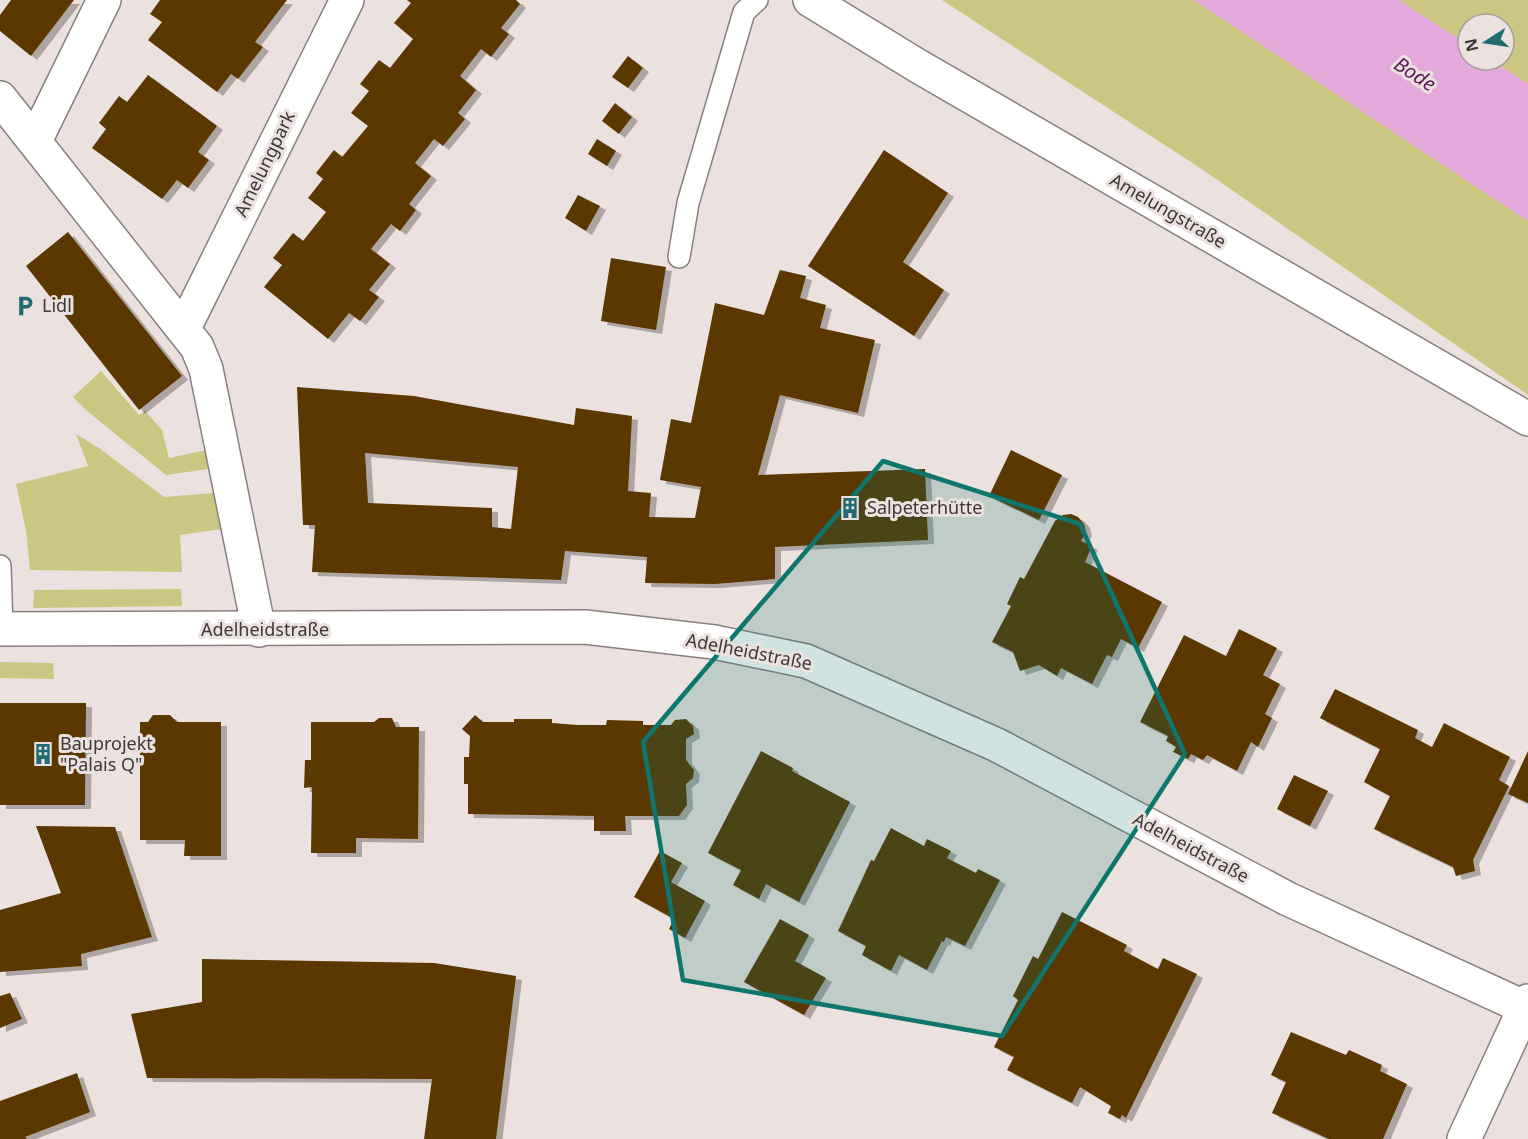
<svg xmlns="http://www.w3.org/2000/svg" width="1528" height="1139" viewBox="0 0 1528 1139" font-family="'Noto Sans',sans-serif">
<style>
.green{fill:#cbc681}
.water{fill:#e5a8db}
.building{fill:#5a3804;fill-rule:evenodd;filter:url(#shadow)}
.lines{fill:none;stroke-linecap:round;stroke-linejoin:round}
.lane-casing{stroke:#88807d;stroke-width:24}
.street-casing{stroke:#88807d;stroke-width:36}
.lane{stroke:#fff;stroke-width:21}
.street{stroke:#fff;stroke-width:33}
.marked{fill:#0f766e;fill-opacity:0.2;stroke:#0f766e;stroke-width:4.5;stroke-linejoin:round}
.labels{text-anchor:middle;stroke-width:6;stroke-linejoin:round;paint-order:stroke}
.street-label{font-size:18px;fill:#3d3938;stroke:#ebe1de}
.poi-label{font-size:18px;fill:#3d3938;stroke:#ebe1de;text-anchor:start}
.water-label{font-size:20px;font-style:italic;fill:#5d1857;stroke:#ebe1de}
</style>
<defs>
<filter id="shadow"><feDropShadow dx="6" dy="4" stdDeviation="0" flood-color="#0004"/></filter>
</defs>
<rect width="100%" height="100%" fill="#ebe1de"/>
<g class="green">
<path d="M942,0h252l334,221v174l-328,-227z"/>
<path d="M1399,0h129v84l-37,-24h13v-36h-36v21z"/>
<path d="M101,371l38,44 6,-4 17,19 7,28 38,-8 2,19 -43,6 -79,-64 -14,-14z"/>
<path d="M76,434l23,14 65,49 49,-4 9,36 -42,6 2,37 -152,-2 -4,-40 -10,-46 72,-18z"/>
<path d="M181,589l1,17 -149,2 1,-18z"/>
<path d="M0,662l53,1 1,16 -54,-1z"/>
</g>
<path class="water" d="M1194,0h205l69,45v15h23l37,24v137z"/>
<g class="building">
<path d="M11,0h63l-43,56 -31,-25v-16z"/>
<path d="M160,0h127l-32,42 8,5 -25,32 -7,-5 -14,18 -69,-52 14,-18 -12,-8z"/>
<path d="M407,0h109l4,4 -19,24 8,6 -18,23 -10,-8 -21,27 16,14 -18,23 7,6 -22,27 -9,-7 -19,24 16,13 -22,28 7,6 -16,21 -9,-7 -20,25 19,15 -21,26 10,7 -19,24 -11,-8 -21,26 -64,-52 18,-22 -9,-7 20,-25 10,8 23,-29 -18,-14 15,-19 -7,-6 18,-23 8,7 26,-31 -17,-13 18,-22 -9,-7 19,-24 11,8 23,-29 -19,-16 17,-20z"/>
<path d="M628,56l15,12 -15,20 -16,-11z"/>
<path d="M148,75l69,51 -19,26 11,8 -21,28 -11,-8 -15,19 -70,-51 14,-19 -7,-6 20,-27 8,6z"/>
<path d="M615,103l17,14 -13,17 -17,-13z"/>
<path d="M597,139l19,12 -9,15 -19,-12z"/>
<path d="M884,150l64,43 -45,69 41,28 -30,46 -106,-70z"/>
<path d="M578,195l22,11 -14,25 -21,-13z"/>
<path d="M68,232l114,144 -43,34 -113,-144z"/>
<path d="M611,258l55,9 -10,63 -55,-9z"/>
<path d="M780,270l26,6 -6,22 26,7 -6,23 55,12 -17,73 -78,-18 -22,80 167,-6 3,71 -153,7v32l-60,5 -70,-1 2,-26 -82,-6 -4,29 -249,-8 3,-47h-12l-6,-138 117,9 160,29 2,-17 56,8 -4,75 23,2 -2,24 46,1 6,-31 -41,-7 11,-61 20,4 24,-120 49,12zM365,453l153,14 -7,62 -19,-2v-19l-124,-5z"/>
<path d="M1011,450l51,25 -23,45 -50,-24z"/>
<path d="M1071,514l7,3 6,7 2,8 -5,9 11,5 -7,16 77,40 -24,46 -17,-9 -9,18 -5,-2 -15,29 -31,-16 -4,8 -18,-11 -19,6 -7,-19 -21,-10 19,-36 -4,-2 13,-27 4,2 31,-58 8,-6z"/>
<path d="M1239,629l38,19 -14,27 17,9 -15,30 7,4 -14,29 -7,-5 -14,29 -30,-16 -4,5 -12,-6 -3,5 -15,-7 3,-5 -10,-6 2,-5 -28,-14 44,-87 42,21z"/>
<path d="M1335,689l83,41 -3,8 17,9 12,-24 66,34 -11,23 10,6 -36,74 2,11 -19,5 -3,-9 -79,-38 16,-33 -26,-14 16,-33 -60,-31z"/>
<path d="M0,703h86l-1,102h-85z"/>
<path d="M153,715h17l7,7h44v134h-37l1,-16h-45v-118h8z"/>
<path d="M475,715l8,7h31v-3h38v4l26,2h28l1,-5 36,1v4h28l4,-5 11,-1 7,7 1,8 -8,5v21l8,10 -1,8 -7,6 1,21 -8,11h-54l1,15h-32v-15l-126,-2v-30h-4v-27h5l1,-21 -8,-7z"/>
<path d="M379,718h13l4,9h23l-1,112 -62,-1v15h-45l1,-66 -8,1 1,-28h6v-38h63z"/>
<path d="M761,751l32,17 -1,3 58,31 -51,100 -33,-18 -7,15 -26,-14 8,-15 -33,-17z"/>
<path d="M1528,751v52l-20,-9z"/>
<path d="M1294,775l34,16 -18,35 -33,-17z"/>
<path d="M36,826l79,1 37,110 -71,17 1,12 -82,6v-62l61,-17z"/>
<path d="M891,828l33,18 3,-7 24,12 -4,7 29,15 2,-4 22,11 -35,66 -19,-9 -2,5 -2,-1 -15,29 -28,-15 -8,16 -29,-16 4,-9 -28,-15 33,-71 3,1z"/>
<path d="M660,851l22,12 -11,19 34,19 -20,37 -16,-9 5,-10 -40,-22z"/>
<path d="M1062,912l65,33 -3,6 34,18 5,-11 34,16 -71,144 -4,-3 -2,4 -12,-6 3,-7 -31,-19 -8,16 -65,-33 7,-13 -20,-10 24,-47 -5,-4 20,-40 5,3z"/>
<path d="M780,919l29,16 -14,26 31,17 -22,37 -60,-33z"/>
<path d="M202,959l232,4 82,13 -20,163h-72l8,-60 -285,-1 -16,-64 71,-12z"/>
<path d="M10,993l12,26 -22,9v-32z"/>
<path d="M1291,1032l55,23 3,-5 33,15 -2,6 27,13 -24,55h-54l-57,-26 14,-31 -15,-7z"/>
<path d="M77,1073l13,39 -65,25 2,2h-27v-38z"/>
</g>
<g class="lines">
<defs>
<g id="lane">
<path d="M679,257l9,-54 56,-191 13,-12"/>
<path d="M0,566l2,63"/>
</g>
<g id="street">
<path d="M810,0l108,66 610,353"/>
<path d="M0,98l197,249 9,22 53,261"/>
<path d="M35,141l69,-141"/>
<path d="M184,328l163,-328"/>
<path d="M0,629l585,-2 129,15 92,19 191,84 291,154 240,110"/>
<path d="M1464,1139l64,-138"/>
</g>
</defs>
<use href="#lane" class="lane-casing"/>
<use href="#street" class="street-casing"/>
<use href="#lane" class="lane"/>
<use href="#street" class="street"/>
</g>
<path class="marked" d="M883,461l197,63 105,230 -183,282 -319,-56 -40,-238z"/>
<defs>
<symbol id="parking-bare" viewBox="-9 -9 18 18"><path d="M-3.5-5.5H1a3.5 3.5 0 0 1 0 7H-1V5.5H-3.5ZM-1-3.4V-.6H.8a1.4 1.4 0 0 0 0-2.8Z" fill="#216c73" stroke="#ebe1de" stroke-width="2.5" paint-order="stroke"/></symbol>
<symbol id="building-bare" viewBox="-9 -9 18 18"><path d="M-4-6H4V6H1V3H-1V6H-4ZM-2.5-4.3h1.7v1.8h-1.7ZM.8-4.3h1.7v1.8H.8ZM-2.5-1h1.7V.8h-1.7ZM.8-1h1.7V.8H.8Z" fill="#216c73" stroke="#ebe1de" stroke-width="2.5" paint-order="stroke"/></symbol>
</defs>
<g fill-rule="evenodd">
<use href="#parking-bare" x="10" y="291" width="30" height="30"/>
<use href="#building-bare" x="835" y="493" width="30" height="30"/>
<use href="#building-bare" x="28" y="739" width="30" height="30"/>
</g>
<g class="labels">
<g class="street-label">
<text transform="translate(265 164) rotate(-64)" y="6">Amelungpark</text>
<text transform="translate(1168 211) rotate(30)" y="6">Amelungstraße</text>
<text x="265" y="636">Adelheidstraße</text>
<text transform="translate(749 652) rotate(11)" y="6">Adelheidstraße</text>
<text transform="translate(1191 848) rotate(28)" y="6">Adelheidstraße</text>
</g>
<g class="poi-label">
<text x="42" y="312">Lidl</text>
<text x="867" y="514">Salpeterhütte</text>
<text x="60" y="750">Bauprojekt<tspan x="60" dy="21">"Palais Q"</tspan></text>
</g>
<g class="water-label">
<text transform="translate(1415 74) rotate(33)" y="7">Bode</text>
</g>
</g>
<g transform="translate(1486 42) rotate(258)"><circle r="28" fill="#ebe1de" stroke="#a59e9c" stroke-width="1.5"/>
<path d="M0-4.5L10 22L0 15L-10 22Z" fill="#216c73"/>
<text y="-9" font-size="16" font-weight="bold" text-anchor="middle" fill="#3d3938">N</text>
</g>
</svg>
